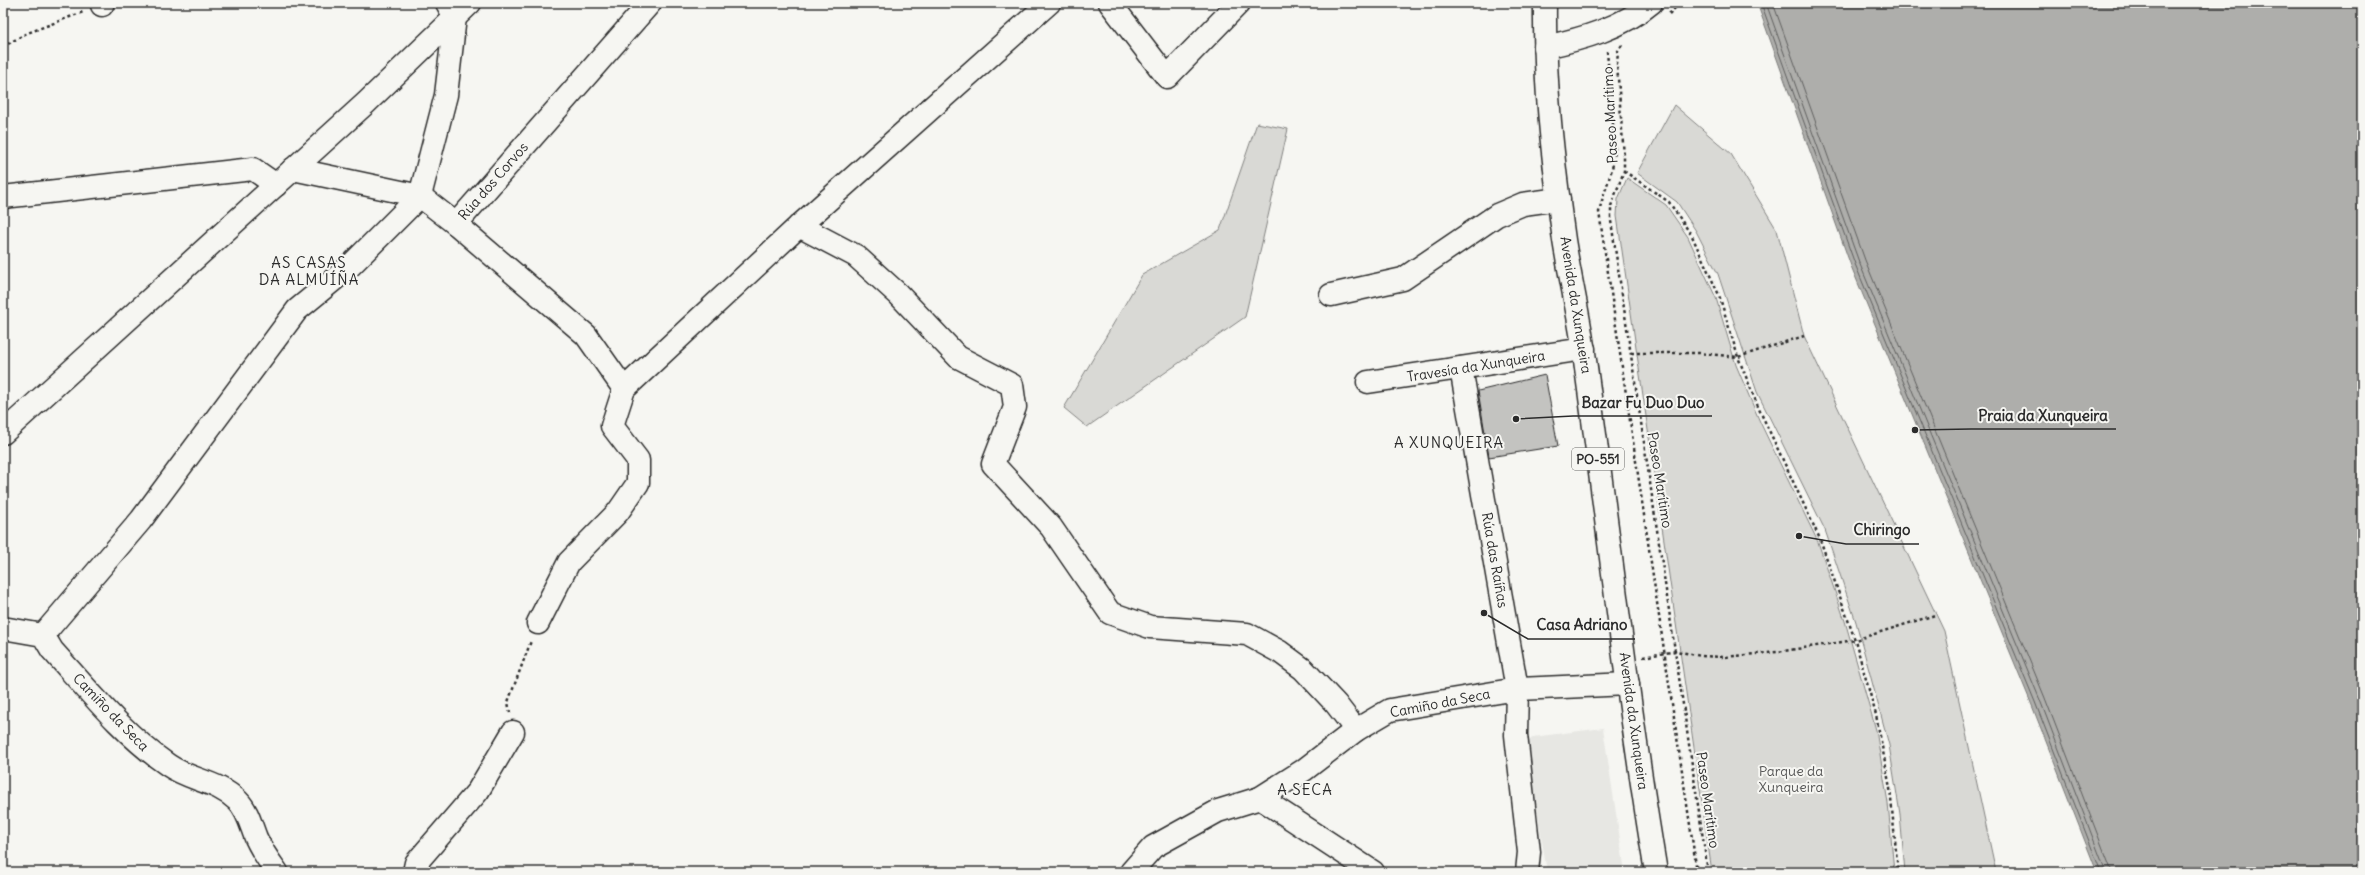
<svg xmlns="http://www.w3.org/2000/svg" width="2365" height="875" viewBox="0 0 2365 875" font-family="Delius,sans-serif">
<style>
.built{fill:#e7e7e3}
.green{fill:#d9d9d5;stroke:#828280}
.water{fill:#aeaeab;stroke:#7a7a78}
.lines{fill:none;stroke-linecap:round;stroke-linejoin:round}
.shore{stroke:#5f5f5e;stroke-width:1}
.building{fill:#c3c3c0;stroke:#2b2b2b}
.minor-casing{stroke:#2b2b2b;stroke-width:25}
.major-casing{stroke:#2b2b2b;stroke-width:25}
.path{stroke:#2b2b2b;stroke-width:2.5;stroke-dasharray:3 3;stroke-linecap:butt}
.minor{stroke:#f6f6f2;stroke-width:22}
.major{stroke:#f6f6f2;stroke-width:22}
.labels{text-anchor:middle;stroke-width:4;stroke-linejoin:round;paint-order:stroke}
.shield{fill:#f6f6f2;stroke:#686867;stroke-width:1}
.shield-label{font-size:13px;font-weight:bold;fill:#2b2b2b}
.street-label{font-size:14px;fill:#2b2b2b;stroke:#f6f6f2}
.park-label{font-size:14px;fill:#565656;stroke:#f6f6f2}
.neighbourhood-label{font-size:15px;letter-spacing:1px;fill:#2b2b2b;stroke:#f6f6f2}
.leader{fill:none;stroke:#2b2b2b;stroke-width:1.5}
.callout-dot{fill:#2b2b2b;stroke:#f6f6f2;stroke-width:1.5}
.callout-label{font-size:15px;text-anchor:middle;font-weight:bold;fill:#2b2b2b;stroke:#f6f6f2;stroke-width:4;stroke-linejoin:round;paint-order:stroke}
</style>
<rect width="100%" height="100%" fill="#f6f6f2"/>
<filter id="ink" filterUnits="userSpaceOnUse"><feTurbulence type="fractalNoise" baseFrequency=".025" numOctaves="2"/><feDisplacementMap in="SourceGraphic" scale="8" xChannelSelector="R" yChannelSelector="G"/><feConvolveMatrix kernelMatrix="1 2 1 2 8 2 1 2 1" color-interpolation-filters="sRGB"/></filter>
<g filter="url(#ink)">
<path class="built" d="M1603,728l22,144h-78l-21,-127 7,-8z"/>
<g class="green">
<path d="M1674,105l57,49 46,76 27,106 140,295 52,241h-91l-5,-58 -11,-69 -33,-123 -31,-92 -68,-138 -39,-118 -22,-43 -19,-29 -40,-29z"/>
<path d="M1257,123l31,6 -43,188 -158,110 -23,-19 78,-133 78,-45z"/>
<path d="M1627,178l39,27 22,32 28,61 20,67 24,57 58,120 27,79 31,109 12,73 6,69h-182l-95,-656 1,-17z"/>
</g>
<path class="water" d="M1757,3h605v869h-265l-66,-169 -180,-437z"/>
<g class="lines">
<g class="shore">
<path d="M1761,3l94,261 180,438 66,170"/>
<path d="M1766,3l93,259 181,438 66,172"/>
<path d="M1773,3l92,257 180,438 67,174"/>
</g>
</g>
<path class="building" d="M1545,375l13,71 -69,11 -11,-66z"/>
<g class="lines">
<defs>
<g id="minor">
<path d="M447,3l8,14 -9,78 -26,101 36,28 194,-221"/>
<path d="M1110,3l57,74 72,-74"/>
<path d="M102,5l1,-2"/>
<path d="M1545,47c37,-8 77,-19 106,-44"/>
<path d="M293,169l127,27"/>
<path d="M3,197l250,-28 23,16"/>
<path d="M456,224l130,111 38,54"/>
<path d="M799,226l57,30 42,38 60,63 54,28 3,22 -22,57 58,63 59,86 40,14 97,7 33,18 23,17 33,35 20,26"/>
<path d="M1331,295l72,-16 94,-64 26,-11 36,-5"/>
<path d="M1461,368l56,321 -1,46 13,117 -2,20"/>
<path d="M1368,382l216,-33"/>
<path d="M3,433l363,-330 104,-100"/>
<path d="M538,623l31,-61 49,-50 20,-29v-23l-26,-34 12,-37 175,-163 250,-223"/>
<path d="M3,628l40,7 9,15c37,41 71,84 116,115 23,16 48,15 70,36 10,10 13,25 18,37 6,13 13,23 21,34"/>
<path d="M43,635l98,-115 156,-210 51,-42 72,-72"/>
<path d="M1260,798l113,74"/>
<path d="M414,872l2,-9 62,-72 35,-59"/>
<path d="M1131,872l22,-25 65,-36 42,-13 44,-28 52,-40 34,-20 127,-21 111,-5"/>
</g>
<path id="major" d="M1545,3c-1,80 8,158 19,237 6,38 15,75 20,113 24,173 43,347 72,519"/>
</defs>
<use href="#minor" class="minor-casing"/>
<use href="#major" class="major-casing"/>
<g class="path">
<path d="M1669,14l11,-11"/>
<path d="M1622,45l-4,6 -1,14 7,91v15l-13,35v15l97,651"/>
<path d="M3,47l22,-13 58,-22"/>
<path d="M1607,51l8,98c-1,22 -11,41 -16,63l98,660"/>
<path d="M1624,171l45,31 23,34 27,59 19,62 21,52 61,130 35,101 21,75 14,73 8,84"/>
<path d="M1631,353h68l39,4 66,-21"/>
<path d="M1643,657l33,-6 25,5 24,1 52,-5 78,-12 80,-25"/>
<path d="M510,713l-2,-11 23,-61"/>
</g>
<use href="#minor" class="minor"/>
<use href="#major" class="major"/>
</g>
</g>
<g class="labels">
<rect class="shield" x="1572" y="448" width="52" height="22" rx="3"/>
<g class="shield-label">
<text x="1598" y="464">PO-551</text>
</g>
<g class="street-label">
<text transform="translate(1610 115) rotate(-93)" y="5">Paseo Marítimo</text>
<text transform="translate(493 181) rotate(-49)" y="5">Rúa dos Corvos</text>
<text transform="translate(1576 305) rotate(81)" y="5">Avenida da Xunqueira</text>
<text transform="translate(1476 366) rotate(-9)" y="5">Travesía da Xunqueira</text>
<text transform="translate(1660 480) rotate(81)" y="5">Paseo Marítimo</text>
<text transform="translate(1495 560) rotate(80)" y="5">Rúa das Raíñas</text>
<text transform="translate(1440 703) rotate(-11)" y="5">Camiño da Seca</text>
<text transform="translate(111 712) rotate(46)" y="5">Camiño da Seca</text>
<text transform="translate(1634 721) rotate(82)" y="5">Avenida da Xunqueira</text>
<text transform="translate(1708 800) rotate(82)" y="5">Paseo Marítimo</text>
</g>
<g class="park-label">
<text x="1791" y="776">Parque da<tspan x="1791" dy="16">Xunqueira</tspan></text>
</g>
<g class="neighbourhood-label">
<text x="309" y="268">AS CASAS<tspan x="309" dy="17">DA ALMUÍÑA</tspan></text>
<text x="1449" y="448">A XUNQUEIRA</text>
<text x="1305" y="795">A SECA</text>
</g>
</g>
<path class="leader" d="M1516 419L1573 416H1712M1915 430L1971 429H2116M1799 536L1846 544H1919M1484 613L1528 639H1635"/>
<g class="callout-dot">
<circle cx="1516" cy="419" r="4"/>
<circle cx="1915" cy="430" r="4"/>
<circle cx="1799" cy="536" r="4"/>
<circle cx="1484" cy="613" r="4"/>
</g>
<g class="callout-label">
<text x="1643" y="408">Bazar Fu Duo Duo</text>
<text x="2043" y="421">Praia da Xunqueira</text>
<text x="1882" y="535">Chiringo</text>
<text x="1582" y="630">Casa Adriano</text>
</g>
<rect width="2365" height="875" fill="none" stroke="#f6f6f2" stroke-width="16"/>
<rect x="8" y="8" width="2349" height="859" fill="none" stroke="#2b2b2b" stroke-width="1.5" filter="url(#ink)"/>
</svg>
